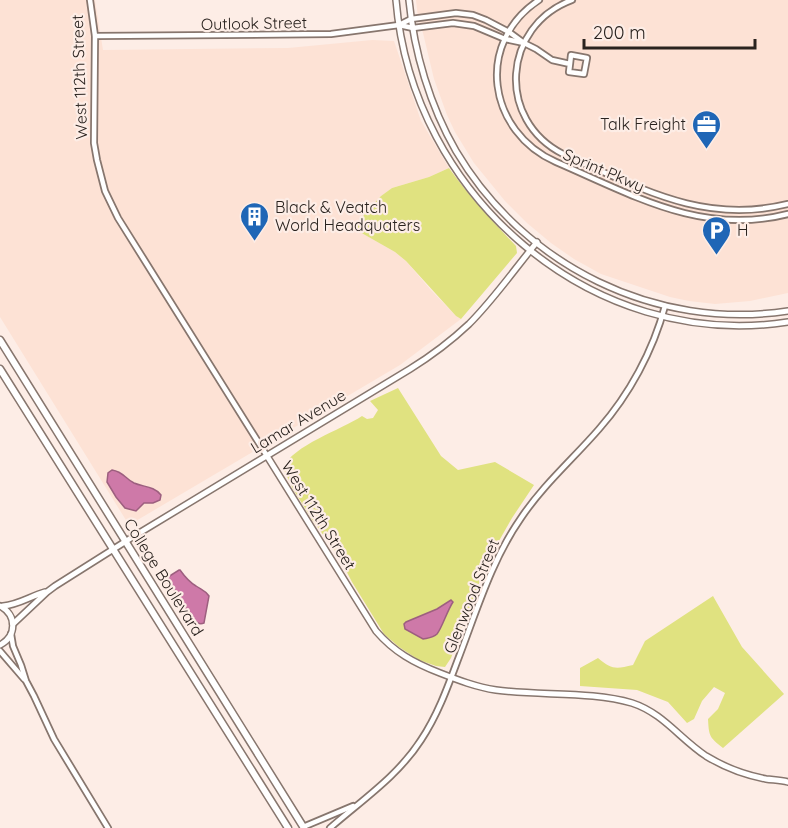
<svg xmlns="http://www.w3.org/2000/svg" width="788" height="828" viewBox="0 0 788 828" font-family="Quicksand,sans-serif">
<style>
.built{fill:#fde2d5}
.green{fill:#e0e280}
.water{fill:#ce79a8;stroke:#9d5f7f;stroke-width:1.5}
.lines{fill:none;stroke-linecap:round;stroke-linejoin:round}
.minor-casing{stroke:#87766e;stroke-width:8}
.tertiary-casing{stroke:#87766e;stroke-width:8}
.secondary-casing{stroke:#87766e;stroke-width:9}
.minor{stroke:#fff;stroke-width:4.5}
.tertiary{stroke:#fff;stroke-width:5}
.secondary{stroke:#fff;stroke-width:6}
.labels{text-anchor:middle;stroke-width:4.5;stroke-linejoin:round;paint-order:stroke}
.street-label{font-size:16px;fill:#2a231f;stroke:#fdede6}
.poi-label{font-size:16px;fill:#2a231f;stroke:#fdede6;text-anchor:start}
</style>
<rect width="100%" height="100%" fill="#fdede6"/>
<g class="built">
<path d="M0,0h95l8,50 185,-2 84,-8 22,1 27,80 28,47 -20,9 -37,11 -11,8 -15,16 -8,19 37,21 11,9 24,28 26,27 5,3 -61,46 -271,160 -129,-208z"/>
<path d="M416,0h372v293l-38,8 -35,3 -26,-3 -19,-4 -69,-23 -27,-15 -23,-16 -24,-20 -22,-22 -31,-38 -19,-31 -8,-17 -13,-36 -11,-46 -5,-15z"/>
</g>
<g class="green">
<path d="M449,168c20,28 43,53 67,78l1,7 -56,66 -5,-3 -50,-55 -11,-9 -37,-21v-7l8,-12 15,-16 11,-8 37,-11z"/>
<path d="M398,388l43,68 17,14 37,-8 39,23 -22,33 -25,44 -36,96 -6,9 -9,-1 -17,-6 -20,-13 -15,-13 -32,-52 -14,-27 -25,-34 -20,-32 -10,-21c10,-23 58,-38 79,-52l5,3 6,-1 5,-8 -8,-9z"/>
<path d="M713,596l29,51 42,47 -61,54c-14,-11 -14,-12 -15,-29l10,-10 7,-16 -11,-6 -12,14 -8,18 -7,4 -19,-21 -31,-12 -57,-4v-18l18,-10c14,12 18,11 35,7l12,-24z"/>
</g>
<g class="water">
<path d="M112,470c12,2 12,8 22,13 9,4 20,3 27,12l-1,5 -7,3h-9l-8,8 -11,-3 -9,-11 -9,-15 1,-9z"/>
<path d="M179,570h1c5,7 9,12 16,16 6,4 9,4 13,10l-5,27c-5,2 -8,-1 -11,-4l-25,-36v-6z"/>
<path d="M451,600l2,2c-6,9 -11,26 -16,32 -4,4 -10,4 -14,5l-18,-10 -1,-5 2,-2 31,-13z"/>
</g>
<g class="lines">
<defs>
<g id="minor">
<path d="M90,0l5,36 -1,107 3,17 8,31 13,27 149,238"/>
<path d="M539,0c-65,43 -51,132 17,162 77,33 146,74 232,52"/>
<path d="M572,0c-70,26 -76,120 -9,154 76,33 139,71 225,50"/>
<path d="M399,25l14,3 40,-5 21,3 31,13 19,4 12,6 16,11 18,4 -1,8 15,2 3,-16 -16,-3 -1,9"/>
<path d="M95,36l236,-2 68,-9 12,-6 45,-6 17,2 13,5 23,12 15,11"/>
<path d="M11,634l2,12 8,19 5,16 8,15 20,43 54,89"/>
<path d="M0,651l24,28"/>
<path d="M303,827l50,-21"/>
<path d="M330,828c32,-28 68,-52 91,-88 16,-24 26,-51 36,-78 19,-49 34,-101 64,-144 22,-33 52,-59 78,-89 30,-34 54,-78 66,-123"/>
</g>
<g id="tertiary">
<path d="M396,0c16,195 195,352 392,322"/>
<path d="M409,0c5,52 21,106 47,151 68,115 200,180 332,160"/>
<path d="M267,456l109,175c18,21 38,32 64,42 18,7 36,14 56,17 44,6 96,1 136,13 31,10 48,36 74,53 18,11 39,19 60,23 7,1 15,1 22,3"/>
<path d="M0,606c17,9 17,30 0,39"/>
<path d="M3,606c15,-1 28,-10 42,-14"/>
<path d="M13,624l34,-32 8,-6 76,-48 279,-169c21,-13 41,-28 59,-45 25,-25 45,-54 68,-82"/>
</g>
<g id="secondary">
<path d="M0,340l304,488"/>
<path d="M0,369l288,459"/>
</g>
</defs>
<use href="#minor" class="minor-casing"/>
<use href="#tertiary" class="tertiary-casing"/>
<use href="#secondary" class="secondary-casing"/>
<use href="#minor" class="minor"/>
<use href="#tertiary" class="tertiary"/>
<use href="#secondary" class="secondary"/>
</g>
<defs>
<symbol id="office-pin" viewBox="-11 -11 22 30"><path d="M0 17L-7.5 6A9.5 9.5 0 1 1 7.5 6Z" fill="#1f66b6" stroke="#fdede6"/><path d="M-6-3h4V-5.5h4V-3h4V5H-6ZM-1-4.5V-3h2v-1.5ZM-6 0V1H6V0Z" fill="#fff"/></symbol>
<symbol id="building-pin" viewBox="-11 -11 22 30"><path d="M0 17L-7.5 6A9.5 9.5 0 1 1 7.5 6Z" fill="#1f66b6" stroke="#fdede6"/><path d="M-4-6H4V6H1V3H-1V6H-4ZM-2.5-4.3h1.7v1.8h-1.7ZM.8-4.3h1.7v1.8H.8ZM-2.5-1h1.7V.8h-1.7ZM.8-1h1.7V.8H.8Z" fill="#fff"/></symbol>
<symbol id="parking-pin" viewBox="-11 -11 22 30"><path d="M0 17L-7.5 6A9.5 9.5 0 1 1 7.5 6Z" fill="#1f66b6" stroke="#fdede6"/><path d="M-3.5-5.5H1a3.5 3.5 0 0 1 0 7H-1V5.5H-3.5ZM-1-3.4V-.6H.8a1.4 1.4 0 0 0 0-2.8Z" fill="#fff"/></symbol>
</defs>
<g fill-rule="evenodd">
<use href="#office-pin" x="690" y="108" width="33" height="45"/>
<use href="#building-pin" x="238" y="200" width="33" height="45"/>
<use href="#parking-pin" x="700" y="214" width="33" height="45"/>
</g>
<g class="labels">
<g class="street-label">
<text transform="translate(254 23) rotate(-1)" y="6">Outlook Street</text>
<text transform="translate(79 77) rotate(-92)" y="6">West 112th Street</text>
<text transform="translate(604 170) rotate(23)" y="6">Sprint Pkwy</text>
<text transform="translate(298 421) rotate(-31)" y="6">Lamar Avenue</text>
<text transform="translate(319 515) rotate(58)" y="6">West 112th Street</text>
<text transform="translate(164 577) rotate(58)" y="6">College Boulevard</text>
<text transform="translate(471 596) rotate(-68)" y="6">Glenwood Street</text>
</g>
<g class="poi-label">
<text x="686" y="130" text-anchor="end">Talk Freight</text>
<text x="275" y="213">Black &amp; Veatch<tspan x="275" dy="18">World Headquaters</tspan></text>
<text x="737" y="236">H</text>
</g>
</g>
<path d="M584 39v9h171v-9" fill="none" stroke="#2a231f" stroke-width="3"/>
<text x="593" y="39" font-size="18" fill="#2a231f" stroke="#fdede6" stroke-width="4.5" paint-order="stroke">200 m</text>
</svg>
